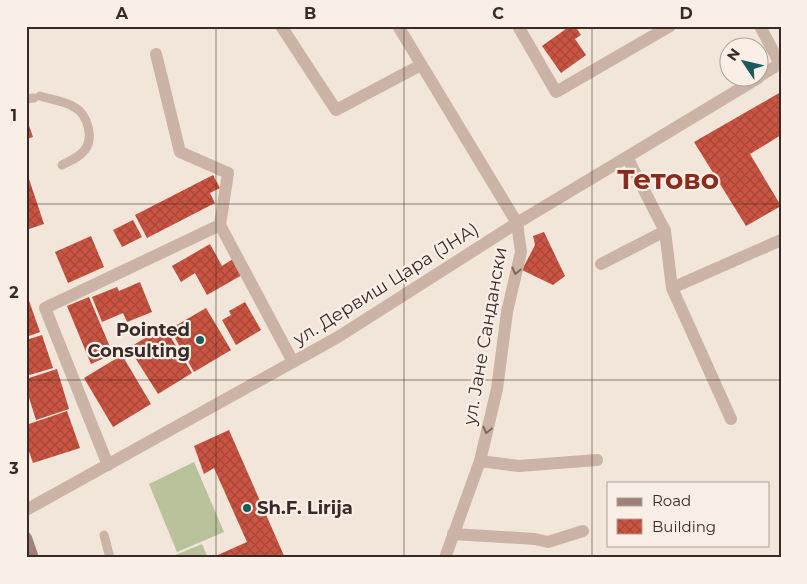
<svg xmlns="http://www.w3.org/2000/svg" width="807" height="584" viewBox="0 0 807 584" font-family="Montserrat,sans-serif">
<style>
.garden{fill:#b9c29a}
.building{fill:url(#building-cross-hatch)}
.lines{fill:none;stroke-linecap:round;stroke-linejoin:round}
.service{stroke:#cbb3a6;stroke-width:9}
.minor{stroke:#cbb3a6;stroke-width:12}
.tertiary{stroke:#cbb3a6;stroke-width:12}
.secondary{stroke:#9f8177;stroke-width:12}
.oneway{stroke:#7a6860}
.grid{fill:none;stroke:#372a27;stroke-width:1;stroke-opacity:0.55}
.poi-dot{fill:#1b5a57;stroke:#faefe7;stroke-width:2}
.labels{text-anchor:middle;stroke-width:4.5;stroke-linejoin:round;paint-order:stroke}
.street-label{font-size:18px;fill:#372a27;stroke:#faefe7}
.poi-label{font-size:18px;font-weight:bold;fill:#372a27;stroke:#faefe7;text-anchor:end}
.town-label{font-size:28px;font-weight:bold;fill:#892c1d;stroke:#faefe7}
.neatline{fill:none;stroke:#372a27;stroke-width:2}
.grid-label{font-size:16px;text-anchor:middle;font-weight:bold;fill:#372a27}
</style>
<defs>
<pattern id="building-cross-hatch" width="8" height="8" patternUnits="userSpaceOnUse" patternTransform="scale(1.25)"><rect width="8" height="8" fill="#ca5441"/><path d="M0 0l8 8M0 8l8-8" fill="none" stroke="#a54636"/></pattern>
</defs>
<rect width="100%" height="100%" fill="#f2e5da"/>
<g class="garden">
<path d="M194,462l30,70 -47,20 -28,-68z"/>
<path d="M202,544l6,14h-40z"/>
</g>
<g class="building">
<path d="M570,26h5l6,9 -6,4 11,16 -25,18 -19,-27z"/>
<path d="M781,92v43l-31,19 31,52 -35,20 -52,-84z"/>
<path d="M26,117l7,20 -7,2z"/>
<path d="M26,170l18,54 -18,6z"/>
<path d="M213,175l7,13 -10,5 5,10 -68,35 -12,-23z"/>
<path d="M133,220l9,17 -20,10 -9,-17z"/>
<path d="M544,232l21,44 -12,9 -31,-15 13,-25 -2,-9z"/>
<path d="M91,236l13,31 -36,16 -13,-31z"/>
<path d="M210,244l12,22 11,-7 9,16 -35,20 -12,-22 -14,9 -9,-16z"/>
<path d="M140,282l12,30 -25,10 -4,-9 -21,9 -10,-25 25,-10 2,4z"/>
<path d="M26,292l14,40 -14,5z"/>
<path d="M89,297l24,57 -22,10 -24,-58z"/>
<path d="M245,302l16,28 -25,15 -14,-25 9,-5 -2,-4z"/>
<path d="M206,308l25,42 -37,22 -24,-43z"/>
<path d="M164,326l28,47 -34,21 -29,-46z"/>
<path d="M42,335l11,33 -27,8v-36z"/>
<path d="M122,355l29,49 -38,23 -29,-49z"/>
<path d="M57,369l12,40 -33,11 -10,-32v-9z"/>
<path d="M67,411l13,37 -47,15 -7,-20v-18z"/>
<path d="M229,430l56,128h-74l36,-16 -33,-74 -10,6 -10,-28z"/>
</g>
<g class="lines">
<g class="service">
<path d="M40,96c9,3 27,6 34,11 14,7 21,33 9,45 -5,6 -14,9 -21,13"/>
<path d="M26,99l8,-1"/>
<path d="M104,535l6,23"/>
</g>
<g class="minor">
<path d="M281,26l55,84 85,-45"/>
<path d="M518,26l38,66 114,-66"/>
<path d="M760,26l20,38"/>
<path d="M627,157l38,74 7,57 59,131"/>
<path d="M220,225l73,137"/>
<path d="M601,264l64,-33"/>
<path d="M672,288l109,-48"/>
<path d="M480,461l39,5 78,-6"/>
<path d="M108,465l-63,-157 175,-83 8,-52 -48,-21 -24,-98"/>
<path d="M453,534l82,5 13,3 35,-11"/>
</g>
<g class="tertiary">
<path d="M398,26l119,197 4,29 -14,60 -10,77 -17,72 -35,97"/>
<path d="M760,76l21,-13"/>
<path d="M26,510l312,-173 179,-114 110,-66 131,-79"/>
</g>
<path class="secondary" d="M26,538l7,20"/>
</g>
<defs><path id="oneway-chevron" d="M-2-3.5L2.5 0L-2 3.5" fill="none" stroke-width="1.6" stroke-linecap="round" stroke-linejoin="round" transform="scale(1.25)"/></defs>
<g class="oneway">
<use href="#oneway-chevron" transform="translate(516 271) rotate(103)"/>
<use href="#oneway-chevron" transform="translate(487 430) rotate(103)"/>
</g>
<path class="grid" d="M216,26v532M404,26v532M592,26v532M26,204h755M26,380h755"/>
<g class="poi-dot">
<circle cx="200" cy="340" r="5"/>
<circle cx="247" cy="508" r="5"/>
</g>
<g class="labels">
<g class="street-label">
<text transform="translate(386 284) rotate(-32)" y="6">ул. Дервиш Цара (ЈНА)</text>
<text transform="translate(485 336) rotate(-80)" y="6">ул. Јане Сандански</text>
</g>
<g class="poi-label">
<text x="190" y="336">Pointed<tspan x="190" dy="21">Consulting</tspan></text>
<text x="257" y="514" text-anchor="start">Sh.F. Lirija</text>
</g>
<g class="town-label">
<text x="668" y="189">Тетово</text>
</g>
</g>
<rect width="807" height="584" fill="none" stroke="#faefe7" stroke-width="55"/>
<rect x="607" y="482" width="162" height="65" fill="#faefe7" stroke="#aca09a"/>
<rect x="617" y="498" width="25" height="8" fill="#9f8177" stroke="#aca09a"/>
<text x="652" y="506" font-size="15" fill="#372a27">Road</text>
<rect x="617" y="519" width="25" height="15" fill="url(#building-cross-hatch)" stroke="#aca09a"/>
<text x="652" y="532" font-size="15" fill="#372a27">Building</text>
<g transform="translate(744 62) rotate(305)"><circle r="24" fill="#faefe7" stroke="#aca09a"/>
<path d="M0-4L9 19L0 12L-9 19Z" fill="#1b5a57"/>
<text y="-8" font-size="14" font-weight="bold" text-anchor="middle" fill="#372a27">N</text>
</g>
<rect x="28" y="28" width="752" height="528" class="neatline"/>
<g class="grid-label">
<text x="122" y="19">A</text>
<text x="310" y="19">B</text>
<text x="498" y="19">C</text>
<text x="686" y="19">D</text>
<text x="14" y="121">1</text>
<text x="14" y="298">2</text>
<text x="14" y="474">3</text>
</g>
</svg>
